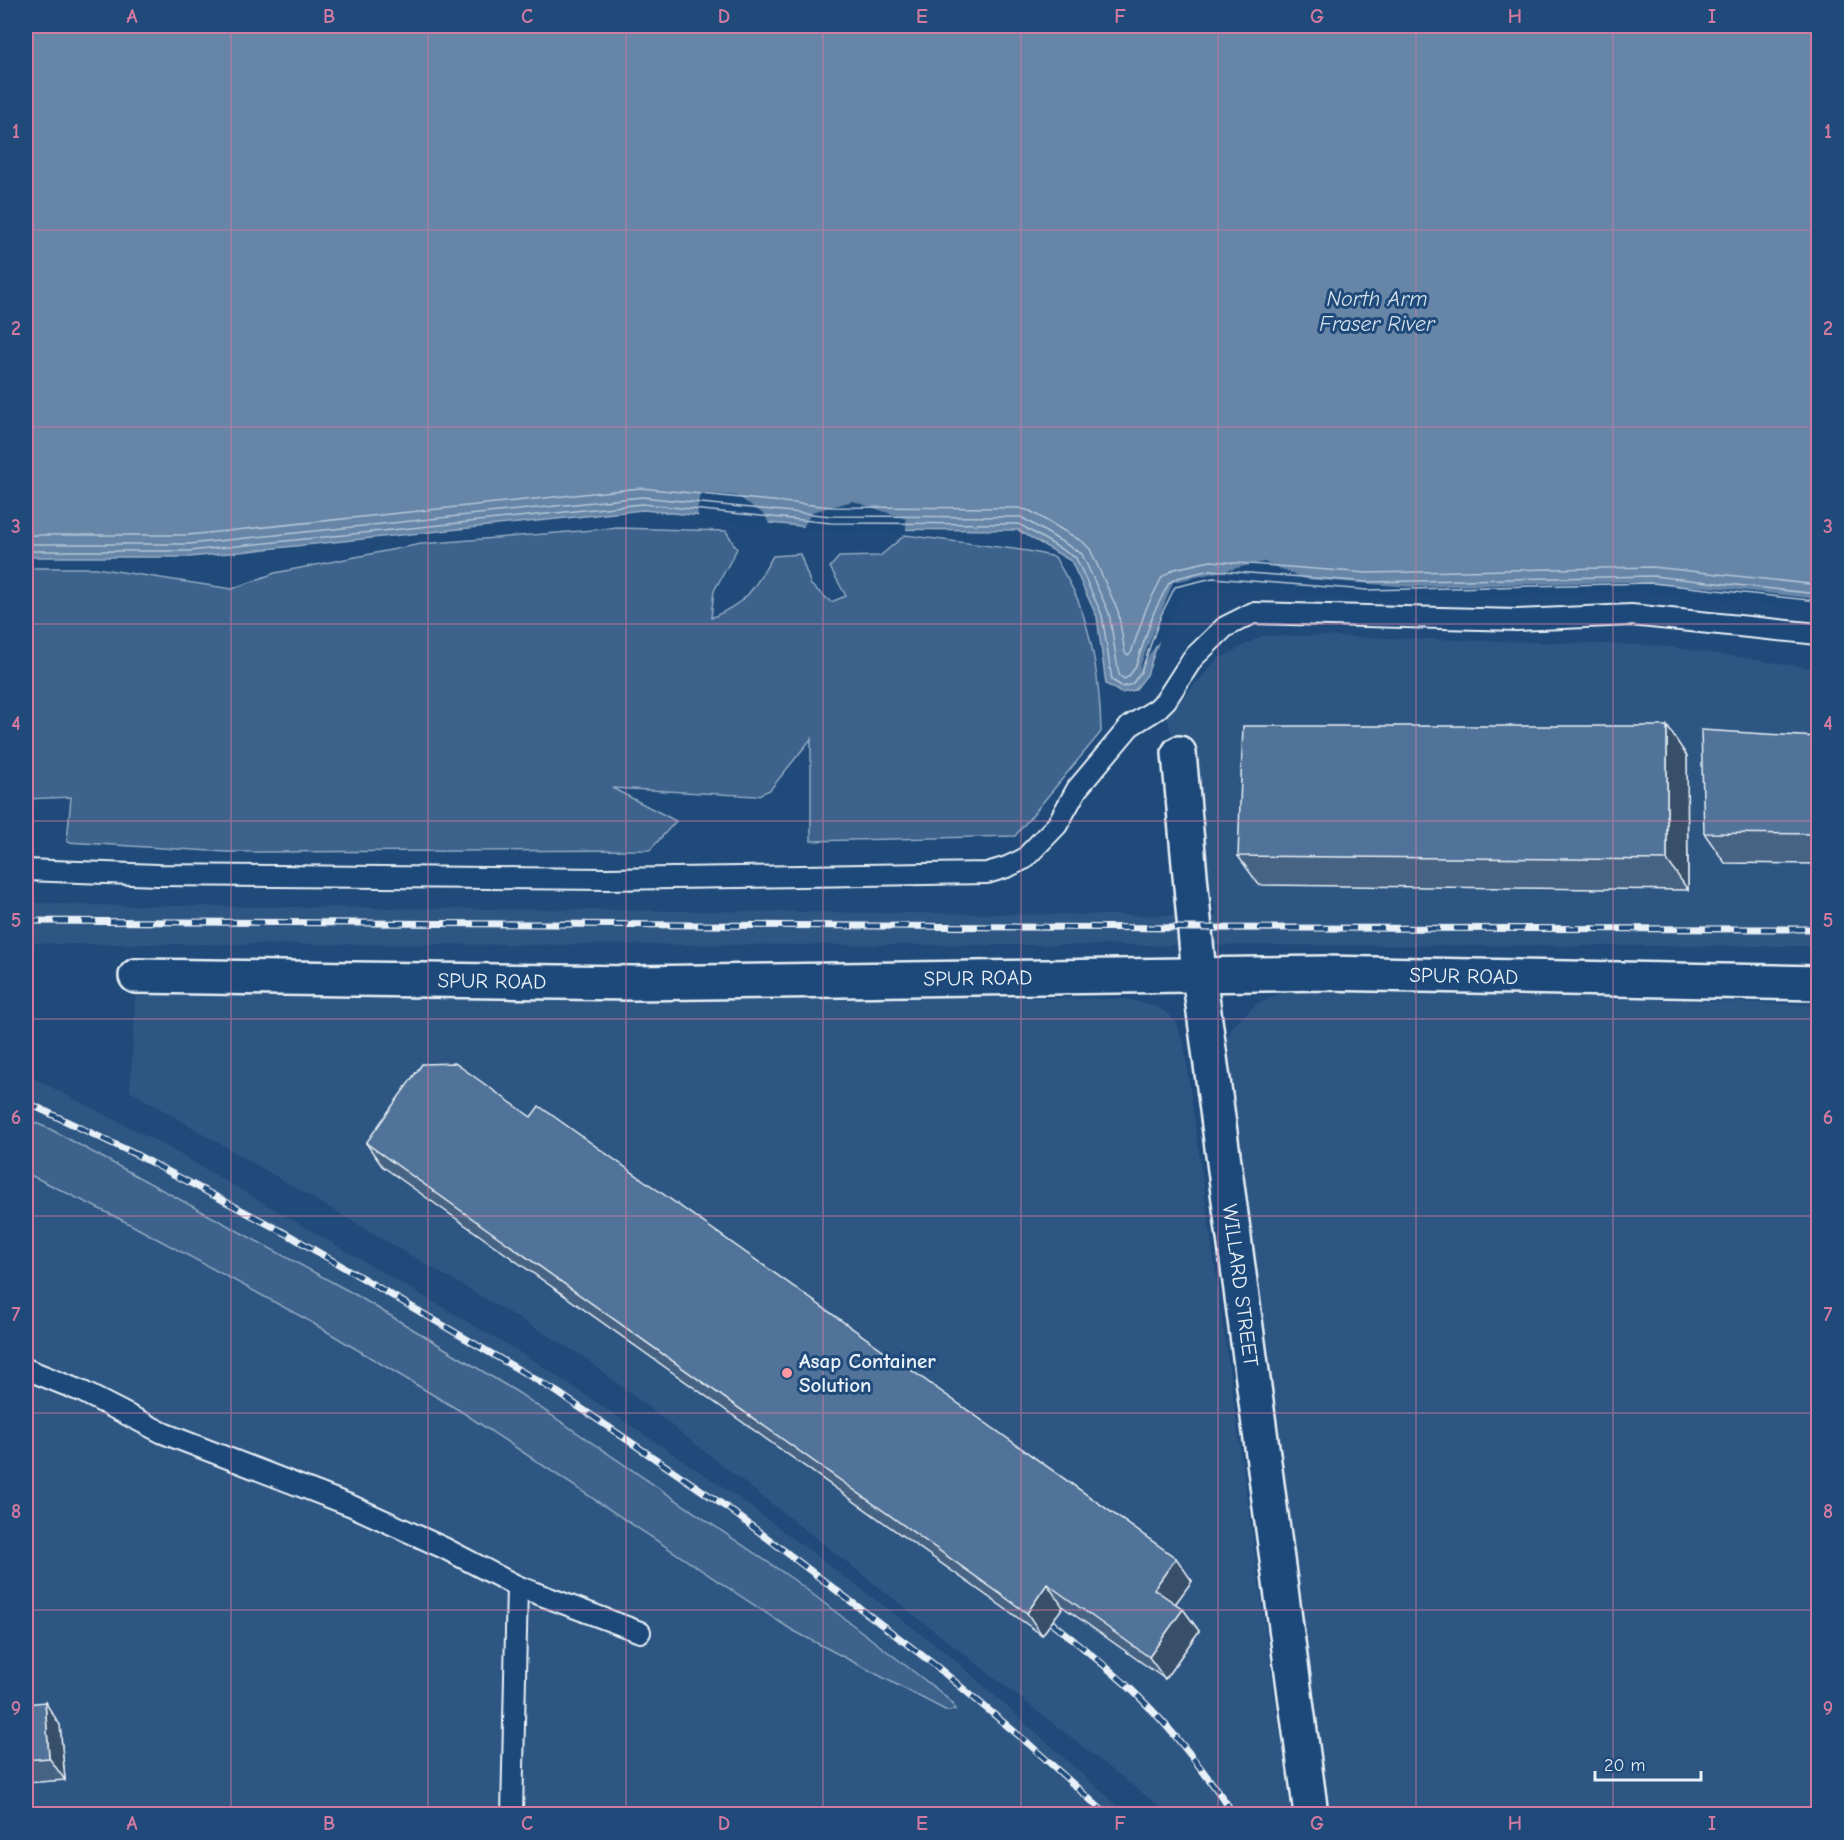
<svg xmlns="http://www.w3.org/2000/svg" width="1844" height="1840" viewBox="0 0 1844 1840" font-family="'Comic Neue',sans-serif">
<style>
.built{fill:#2e5683}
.green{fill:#3c628c;stroke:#92aac2;stroke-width:1.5}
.water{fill:#6685a7;stroke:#9ab0c7;stroke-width:1.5}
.pier{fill:#1f4a7a}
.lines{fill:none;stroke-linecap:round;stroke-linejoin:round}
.shore{stroke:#b4c6d8;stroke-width:1.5}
.lane-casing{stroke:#e8f1f8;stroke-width:24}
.street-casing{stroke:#e8f1f8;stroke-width:38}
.lane{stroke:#1f4a7a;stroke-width:20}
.street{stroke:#1f4a7a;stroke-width:33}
.rail-casing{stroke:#e8f1f8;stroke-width:7}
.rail{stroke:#1f4a7a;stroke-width:4.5;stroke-dasharray:14;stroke-linecap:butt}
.wall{fill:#466384;stroke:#e8f1f8;stroke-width:1.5}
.shaded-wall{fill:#39506b;stroke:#e8f1f8;stroke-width:1.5}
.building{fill:#517399;stroke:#e8f1f8;stroke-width:1.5}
.grid{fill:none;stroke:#d37aa2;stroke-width:1.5;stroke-opacity:0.55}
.poi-dot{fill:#ff9aa2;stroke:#1f4a7a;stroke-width:2}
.labels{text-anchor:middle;stroke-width:6;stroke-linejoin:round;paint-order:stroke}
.street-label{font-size:21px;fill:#e8f1f8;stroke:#1f4a7a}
.poi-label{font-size:21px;font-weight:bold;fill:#e8f1f8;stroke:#1f4a7a;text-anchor:start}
.water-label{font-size:22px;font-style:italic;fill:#d4e1ec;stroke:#1f4a7a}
.neatline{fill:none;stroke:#d37aa2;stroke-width:2}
.grid-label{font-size:20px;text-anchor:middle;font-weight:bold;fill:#d37aa2}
</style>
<rect width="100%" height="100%" fill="#1f4a7a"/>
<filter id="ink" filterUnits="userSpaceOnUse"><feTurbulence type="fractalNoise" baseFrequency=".0167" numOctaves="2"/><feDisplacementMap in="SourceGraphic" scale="12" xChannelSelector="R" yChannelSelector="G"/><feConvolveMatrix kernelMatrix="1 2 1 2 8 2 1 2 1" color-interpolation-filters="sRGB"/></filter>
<g filter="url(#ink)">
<g class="built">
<path d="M1262,636h60l322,9 26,2 148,22v277l-1761,-2 -31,-2v-40l55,3 1136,11 -50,-201 51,-56z"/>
<path d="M136,986l991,13 30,8 13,8 6,8 8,22 107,768 -122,1 -588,-459 -451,-264z"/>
<path d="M1294,987l524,18v809h-493l-99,-772 6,-15 25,-23z"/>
<path d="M26,1074l138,71 369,215 203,136 212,158 179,160h-1101z"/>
</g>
<g class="green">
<path d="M618,528l108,3 11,18 -23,42 -3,27c38,-17 42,-28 62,-62l27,-2 11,31 20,17 15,-6 -16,-29 9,-10 41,-1 25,-21 123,16 27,6c8,15 18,30 24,46 16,42 21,85 22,129l-86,104 -204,5v-102l-41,51 -14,6 -144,-8 64,33 -26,29 -424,2 -159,-10 4,-45 -45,2v-231h70l136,21 43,-16 146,-29z"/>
<path d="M26,1119l24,10 306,166 161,97 277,188 145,111 14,13 2,6 -8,1 -155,-81 -330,-218 -158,-94 -180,-97 -98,-48z"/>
</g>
<path class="water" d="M26,26h1792v581l-166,-18 -286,7 -154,-12 -32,7 -14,27 -19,57 -12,15 -14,3 -15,-9 -9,-67 -26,-56 -53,-31 -188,-1 -187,-19 -453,47h-164z"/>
<g class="pier">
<path d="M700,493l37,3 28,19 5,11 -71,-7 -2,-9z"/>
<path d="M853,501l53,18v13h-76l-28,-3 10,-17z"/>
<path d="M1264,562l41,17 106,8 216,-5 92,6 99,11v11l-166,-18 -286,7 -153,-12 -31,7 -18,40 -25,35 34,-87z"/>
</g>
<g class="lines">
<g class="shore">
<path d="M26,535h162l453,-47 191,19 187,1 11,3 53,31 7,7 28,62 7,42 3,2 3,-2 15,-44 16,-32 12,-8 37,-8 156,12 286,-6 165,18"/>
<path d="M26,544h163l453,-47 189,19 190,1 61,37 27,59 10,62 5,4 4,-2 7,-9 19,-56 15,-29 8,-5 33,-8 157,12 286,-6 165,18"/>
<path d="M26,551h163l453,-47 189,19 188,1 57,34 26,57 10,65 11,7 9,-3 9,-12 20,-57 14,-28 38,-9 154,12 285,-7 166,18"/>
</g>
<defs>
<g id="lane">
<path d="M26,870l132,5 449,4 380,-6 20,-6 17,-8 33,-34 20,-36 53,-63 27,-17 9,-9 27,-42 32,-31 28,-14 264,7 114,-5 187,19"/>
<path d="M26,1369l57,23 80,41 189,73 92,42 73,38 123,46"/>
<path d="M512,1814l5,-228"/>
</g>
<g id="street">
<path id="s1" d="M1179,753l20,222 112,839"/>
<path id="s2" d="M136,976l498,7 690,-10 494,10"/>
</g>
</defs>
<use href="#lane" class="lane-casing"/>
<use href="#street" class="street-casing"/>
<use href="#lane" class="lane"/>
<use href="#street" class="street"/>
<defs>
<g id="rail">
<path d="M26,921l1170,7 622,1"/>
<path d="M26,1102l111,53 150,79 270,158 172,117 207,157 93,78 77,70"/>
<path d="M1052,1623c29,23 60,47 87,74 36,35 66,76 95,117"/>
</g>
</defs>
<use href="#rail" class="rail-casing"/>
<use href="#rail" class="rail"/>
</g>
<g class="wall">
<path d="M1818,737v127l-93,-1 -21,-30z"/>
<path d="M1687,756l1,134 -429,-5 -21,-29z"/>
<path d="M531,1117l661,464 -17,23 8,5 16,22 -34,48 -102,-72 -21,28 -660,-469 -16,-23z"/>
<path d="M26,1704l34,21 5,55 -39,3z"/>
</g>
<g class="shaded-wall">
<path d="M1667,726l20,30 1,134 -21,-30z"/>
<path d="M1176,1558l16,23 -22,30 -16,-22z"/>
<path d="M1047,1584l16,23 -21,28 -15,-22z"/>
<path d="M1183,1609l16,22 -34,48 -16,-22z"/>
<path d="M45,1702l15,23 5,55 -16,-22z"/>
</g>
<g class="building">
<path d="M1243,726h424v134l-429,-4z"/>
<path d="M1701,730l117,7v97l-114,-1z"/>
<path d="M455,1063l76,54 8,-11 637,452 -22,31 29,20 -34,48 -102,-73 -20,29 -661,-470 56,-79z"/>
<path d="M45,1702l4,56 -23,2v-56z"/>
</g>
</g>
<path class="grid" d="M231,26v1788M428,26v1788M626,26v1788M823,26v1788M1021,26v1788M1218,26v1788M1416,26v1788M1613,26v1788M26,230h1792M26,427h1792M26,624h1792M26,821h1792M26,1019h1792M26,1216h1792M26,1413h1792M26,1610h1792"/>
<circle class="poi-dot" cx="787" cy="1373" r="6"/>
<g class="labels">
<g class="street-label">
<text dy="7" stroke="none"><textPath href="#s2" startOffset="1328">SPUR ROAD</textPath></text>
<text dy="7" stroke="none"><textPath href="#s2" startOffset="842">SPUR ROAD</textPath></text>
<text dy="7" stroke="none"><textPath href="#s2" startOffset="356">SPUR ROAD</textPath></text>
<text dy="7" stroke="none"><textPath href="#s1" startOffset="536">WILLARD STREET</textPath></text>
</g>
<g class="poi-label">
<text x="799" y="1368">Asap Container<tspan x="799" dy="24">Solution</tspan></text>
</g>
<g class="water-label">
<text x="1377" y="306">North Arm<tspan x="1377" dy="25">Fraser River</tspan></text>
</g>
</g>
<rect width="1844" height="1840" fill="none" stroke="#1f4a7a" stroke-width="66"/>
<path d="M1595 1771v9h106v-9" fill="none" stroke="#e8f1f8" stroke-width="3"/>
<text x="1604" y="1771" font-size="18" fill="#e8f1f8" stroke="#1f4a7a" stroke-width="4.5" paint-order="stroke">20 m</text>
<rect x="33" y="33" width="1778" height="1774" class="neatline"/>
<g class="grid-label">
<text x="132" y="23">A</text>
<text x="329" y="23">B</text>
<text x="527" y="23">C</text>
<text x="724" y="23">D</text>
<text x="922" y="23">E</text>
<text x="1120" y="23">F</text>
<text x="1317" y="23">G</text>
<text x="1515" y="23">H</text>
<text x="1712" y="23">I</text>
<text x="16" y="138">1</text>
<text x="1828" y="138">1</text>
<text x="16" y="335">2</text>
<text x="1828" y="335">2</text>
<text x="16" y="533">3</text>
<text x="1828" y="533">3</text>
<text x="16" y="730">4</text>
<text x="1828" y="730">4</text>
<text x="16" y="927">5</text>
<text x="1828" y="927">5</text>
<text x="16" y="1124">6</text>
<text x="1828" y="1124">6</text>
<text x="16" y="1321">7</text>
<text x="1828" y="1321">7</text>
<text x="16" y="1518">8</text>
<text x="1828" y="1518">8</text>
<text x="16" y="1715">9</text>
<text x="1828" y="1715">9</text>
<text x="132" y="1830">A</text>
<text x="329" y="1830">B</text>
<text x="527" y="1830">C</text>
<text x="724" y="1830">D</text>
<text x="922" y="1830">E</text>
<text x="1120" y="1830">F</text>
<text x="1317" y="1830">G</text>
<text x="1515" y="1830">H</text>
<text x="1712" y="1830">I</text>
</g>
</svg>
